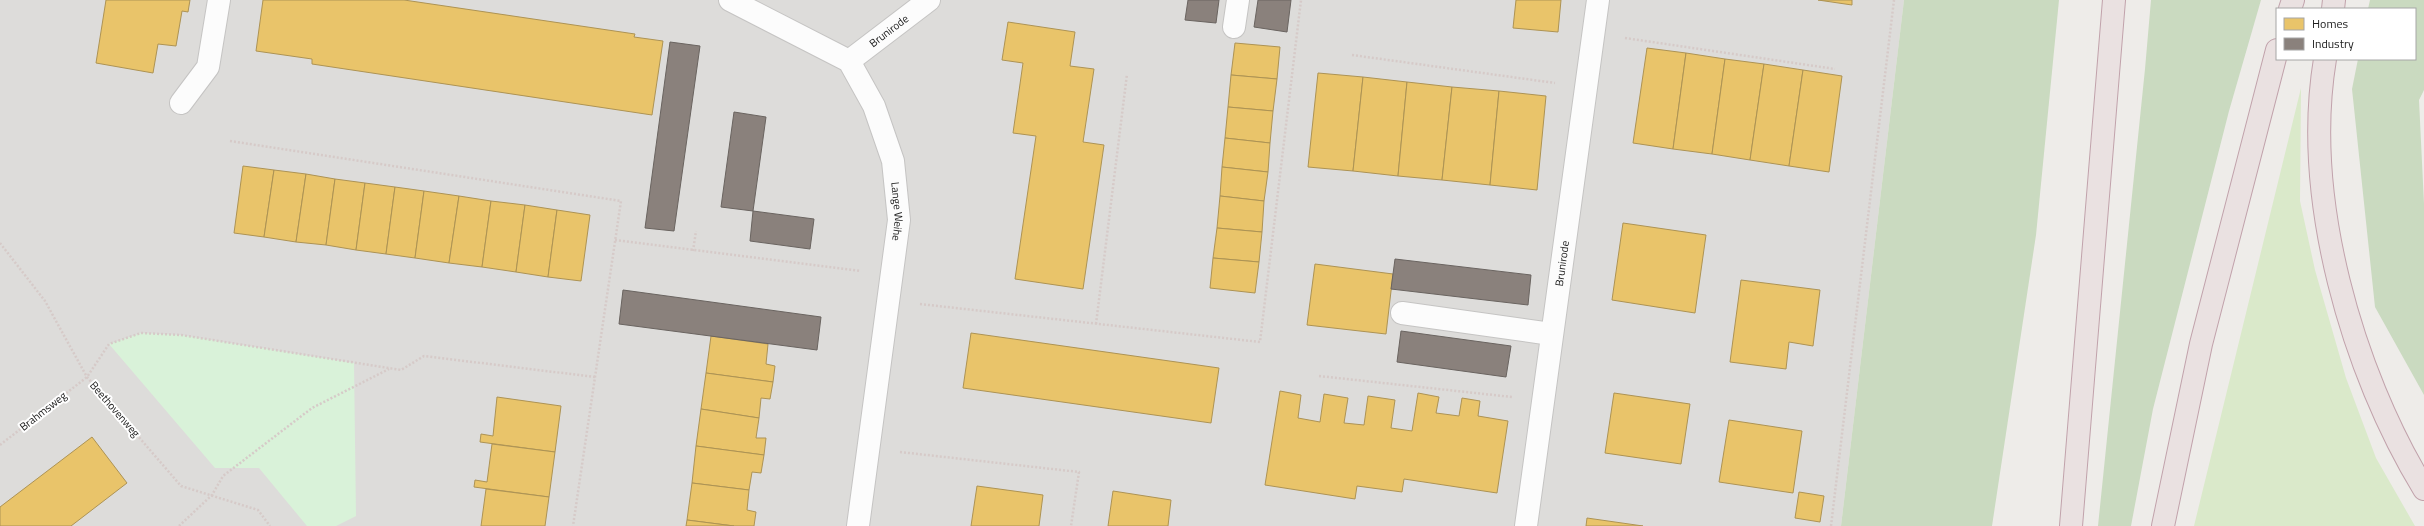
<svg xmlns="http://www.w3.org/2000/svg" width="2424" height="526" viewBox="0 0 2424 526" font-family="'Titillium Web',sans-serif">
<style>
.residential{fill:#dddcda}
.grass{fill:#dae9ca}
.forest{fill:#cadac0}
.park{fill:#d9f2d9}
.homes{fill:#e9c46a;stroke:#ad9354}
.industry{fill:#8a817c;stroke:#6a6460}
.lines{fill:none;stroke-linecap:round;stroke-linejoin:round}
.minor-casing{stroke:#c5c4c3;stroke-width:24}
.highway-casing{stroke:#c1a2ab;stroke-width:24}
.path{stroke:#d6cac8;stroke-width:2.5;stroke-dasharray:2 2;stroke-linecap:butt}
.minor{stroke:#fcfcfc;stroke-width:22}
.highway{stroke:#eae1e1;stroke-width:22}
.labels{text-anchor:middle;stroke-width:4;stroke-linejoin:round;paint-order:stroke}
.street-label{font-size:11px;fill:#202020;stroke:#fff}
</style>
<rect width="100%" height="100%" fill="#eeece9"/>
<path class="residential" d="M0,0h1904l-63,526h-1841z"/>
<path class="grass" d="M2301,88l-1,113 15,69 31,108 30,80 39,68h-221z"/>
<g class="forest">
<path d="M1904,0h155l-23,235 -44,291h-151z"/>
<path d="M2151,0h110l-32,111 -76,298 -22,117h-33l47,-457z"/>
<path d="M2370,0h54v90l-5,10 5,104v191l-49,-88 -23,-218 6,-30h57v-50h-47z"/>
</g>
<path class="park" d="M141,333l40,2 173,28 2,153 -20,10h-29l-48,-58h-44l-106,-124z"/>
<g class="homes">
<path d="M106,0h84l-2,12 -6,-1 -6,35 -18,-2 -5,29 -57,-10z"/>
<path d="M263,0h141l231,34 -1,3 29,4 -11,74 -340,-51v-5l-56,-8z"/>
<path d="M1516,0h45l-3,32 -45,-4z"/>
<path d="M1818,0h34v5z"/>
<path d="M1008,22l67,10 -5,34 24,3 -11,73 21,3 -21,144 -68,-10 21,-143 -23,-3 10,-70 -21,-3z"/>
<path d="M1235,43l45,4 -3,32 -46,-4z"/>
<path d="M1647,48l39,5 -13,96 -40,-6z"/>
<path d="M1686,53l39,6 -13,95 -39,-5z"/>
<path d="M1725,59l39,5 -14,96 -38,-6z"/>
<path d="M1764,64l39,6 -14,96 -39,-6z"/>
<path d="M1803,70l39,6 -13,96 -40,-6z"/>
<path d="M1318,73l45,4 -10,94 -45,-4z"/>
<path d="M1231,75l46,4 -4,32 -45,-4z"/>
<path d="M1363,77l44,5 -9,94 -45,-5z"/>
<path d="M1407,82l45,5 -10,93 -44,-4z"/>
<path d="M1452,87l47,4 -9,94 -48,-5z"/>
<path d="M1499,91l47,5 -9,94 -47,-5z"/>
<path d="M1228,107l45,4 -3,32 -45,-5z"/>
<path d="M1225,138l45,5 -2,29 -46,-5z"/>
<path d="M243,166l31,4 -10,67 -30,-4z"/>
<path d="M1222,167l46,5 -4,29 -44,-5z"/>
<path d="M274,170l32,4 -10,68 -32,-5z"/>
<path d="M306,174l29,5 -9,66 -30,-3z"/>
<path d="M335,179l30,4 -9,67 -30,-5z"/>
<path d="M365,183l30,4 -9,67 -30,-4z"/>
<path d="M395,187l29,4 -9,67 -29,-4z"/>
<path d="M424,191l35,5 -10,67 -34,-5z"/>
<path d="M459,196l32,5 -9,66 -33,-4z"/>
<path d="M1220,196l44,5 -2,31 -45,-4z"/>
<path d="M491,201l34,4 -9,67 -34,-5z"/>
<path d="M525,205l32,5 -9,67 -32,-5z"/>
<path d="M557,210l33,5 -9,66 -33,-4z"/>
<path d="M1623,223l83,12 -11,78 -83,-13z"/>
<path d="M1217,228l45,4 -3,30 -46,-4z"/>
<path d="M1213,258l46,4 -4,31 -45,-5z"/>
<path d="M1315,264l78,10 -7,60 -79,-9z"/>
<path d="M1741,280l79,10 -7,56 -24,-4 -3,27 -56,-7z"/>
<path d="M971,333l248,35 -8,55 -248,-35z"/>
<path d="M711,336l57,8 -2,20 9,2 -2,16 -67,-9z"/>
<path d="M706,373l67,9 -3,17 -9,-1 -2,20 -58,-9z"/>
<path d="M1280,391l21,4 -3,23 22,4 4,-28 24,4 -4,25 20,2 4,-29 27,4 -4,28 21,3 6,-38 21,4 -3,16 23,3 3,-18 18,3 -2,15 30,5 -11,72 -93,-14 -2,13 -45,-6 -2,13 -90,-14z"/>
<path d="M1614,393l76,11 -9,60 -76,-11z"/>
<path d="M497,397l64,9 -6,46 -75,-10 1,-8 12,2z"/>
<path d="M701,409l58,9 -3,20h10l-2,17 -68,-9z"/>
<path d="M1729,420l73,11 -9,62 -74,-11z"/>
<path d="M92,437l35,46 -56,43h-71v-19z"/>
<path d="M492,444l63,8 -6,45 -75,-10 1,-7 12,2z"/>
<path d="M696,446l68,9 -3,18 -9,-1 -3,18 -57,-7z"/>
<path d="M692,483l57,7 -2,20 9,2 -2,14h-20l-47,-6z"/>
<path d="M977,486l66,9 -4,31h-68z"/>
<path d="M486,489l63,8 -4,29h-64z"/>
<path d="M1113,491l58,9 -3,26h-60z"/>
<path d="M1799,492l25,4 -4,26 -25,-4z"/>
<path d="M1587,518l56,8h-57z"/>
<path d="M687,520l47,6h-48z"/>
</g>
<g class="industry">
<path d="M1188,0h31l-3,23 -31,-3z"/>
<path d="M1258,0h33l-4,32 -33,-5z"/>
<path d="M670,42l30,4 -26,185 -29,-3z"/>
<path d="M734,112l32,5 -13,94 -32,-4z"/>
<path d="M753,211l61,8 -4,30 -60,-8z"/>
<path d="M1395,259l136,16 -3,30 -137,-16z"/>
<path d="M623,290l198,27 -4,33 -198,-26z"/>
<path d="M1401,331l110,15 -5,31 -109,-15z"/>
</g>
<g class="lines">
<defs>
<g id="minor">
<path id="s1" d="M730,0l119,61 25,45 19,55 6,59 -41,306"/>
<path d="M1234,27l4,-27"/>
<path id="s2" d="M849,61l80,-61"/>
<path d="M181,103l27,-36 11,-67"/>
<path d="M1402,313l149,21"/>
<path id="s3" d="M1526,526l72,-526"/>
</g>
<g id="highway">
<path d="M2290,9l3,-9"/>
<path d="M2333,9l1,-9"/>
<path d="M2325,59c-23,139 27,312 99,430"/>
<path d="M2071,526l43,-526"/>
<path d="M2163,526l38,-182 76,-294"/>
</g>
</defs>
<use href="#minor" class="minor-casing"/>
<use href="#highway" class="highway-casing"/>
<g class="path">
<path d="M1625,38l210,31"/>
<path d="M1352,55l203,28"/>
<path d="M230,141l391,60 -48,325"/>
<path d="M615,240l246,31"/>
<path d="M0,243l45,58 42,76 94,109 77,24 12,16"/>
<path d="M693,251l3,-20"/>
<path d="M920,304l340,38 41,-342"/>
<path d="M1096,324l31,-250"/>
<path d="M1319,376l193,21"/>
<path d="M0,445l87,-68 22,-33 32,-11 40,2 220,35 23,-14 171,21"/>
<path d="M900,452l179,20 -8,54"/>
<path d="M179,526l33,-31 11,-19 89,-68 77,-39"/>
<path d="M1831,526l63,-526"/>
</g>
<use href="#minor" class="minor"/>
<use href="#highway" class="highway"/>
</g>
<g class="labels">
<g class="street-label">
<text dy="4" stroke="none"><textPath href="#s2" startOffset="50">Brunirode</textPath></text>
<text dy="4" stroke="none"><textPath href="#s1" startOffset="294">Lange Weihe</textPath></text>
<text dy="4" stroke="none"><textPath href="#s3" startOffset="265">Brunirode</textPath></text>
<text transform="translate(115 409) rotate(49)" y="4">Beethovenweg</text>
<text transform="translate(43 411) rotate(-38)" y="4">Brahmsweg</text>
</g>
</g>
<rect x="2276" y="8" width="140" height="52" fill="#ffffff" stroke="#a6a6a6"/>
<rect x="2284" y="18" width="20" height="12" fill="#e9c46a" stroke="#a6a6a6"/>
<text x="2312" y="28" font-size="12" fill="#202020">Homes</text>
<rect x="2284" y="38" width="20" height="12" fill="#8a817c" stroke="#a6a6a6"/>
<text x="2312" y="48" font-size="12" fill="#202020">Industry</text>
</svg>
